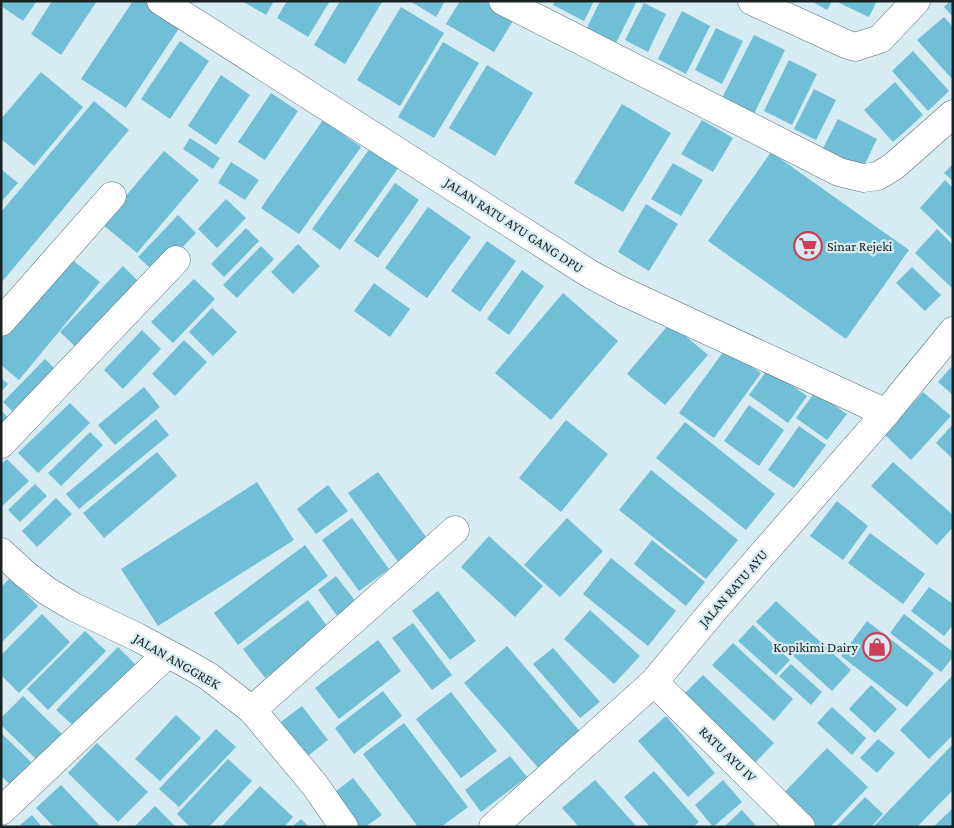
<svg xmlns="http://www.w3.org/2000/svg" width="954" height="828" viewBox="0 0 954 828" font-family="'Crimson Pro',serif">
<style>
.building{fill:#70bfd7}
.lines{fill:none;stroke-linecap:round;stroke-linejoin:round}
.street-casing{stroke:#5c6e75;stroke-width:29}
.secondary-casing{stroke:#5c6e75;stroke-width:29}
.street{stroke:#fff;stroke-width:28}
.secondary{stroke:#fff;stroke-width:28}
.labels{text-anchor:middle;stroke-width:4.5;stroke-linejoin:round;paint-order:stroke}
.street-label{font-size:14px;fill:#1a2224;stroke:#d6ebf2}
.poi-label{font-size:14px;fill:#1a2224;stroke:#d6ebf2;text-anchor:start}
</style>
<rect width="100%" height="100%" fill="#d6ebf2"/>
<g class="building">
<path d="M1,1h36l-14,20 -22,-15z"/>
<path d="M52,1h45l-36,54 -30,-21z"/>
<path d="M133,1h14l35,23 -56,84 -45,-29z"/>
<path d="M242,1h32l-8,14z"/>
<path d="M287,1h43l-22,36 -31,-19z"/>
<path d="M340,1l42,1 -37,62 -31,-19z"/>
<path d="M410,1h35l-9,16z"/>
<path d="M460,1h25l29,18 -20,33 -48,-28z"/>
<path d="M555,1h39l-10,20 -31,-16z"/>
<path d="M600,1h37l-22,44 -29,-15z"/>
<path d="M811,1h21l-5,9z"/>
<path d="M840,1h37l-8,16 -30,-14z"/>
<path d="M950,1h3v16l-9,-10z"/>
<path d="M644,3l22,11 -18,38 -23,-12z"/>
<path d="M401,7l43,26 -44,73 -43,-26z"/>
<path d="M682,11l28,15 -24,48 -28,-15z"/>
<path d="M944,17l9,10v53l-36,-40z"/>
<path d="M716,28l27,13 -21,43 -27,-14z"/>
<path d="M754,35l31,15 -32,66 -32,-16z"/>
<path d="M180,41l29,20 -39,58 -29,-20z"/>
<path d="M443,42l36,21 -45,75 -36,-21z"/>
<path d="M913,51l36,40 -21,20 -36,-40z"/>
<path d="M789,60l28,14 -25,51 -28,-14z"/>
<path d="M487,65l46,28 -38,63 -46,-28z"/>
<path d="M41,72l42,35 -49,59 -33,-27v-20z"/>
<path d="M221,75l29,20 -34,50 -28,-19z"/>
<path d="M895,82l28,33 -30,27 -29,-32z"/>
<path d="M814,89l22,11 -20,40 -22,-11z"/>
<path d="M271,93l27,18 -33,49 -27,-18z"/>
<path d="M94,101l35,29 -128,153v-71z"/>
<path d="M622,104l49,29 -48,79 -49,-29z"/>
<path d="M838,119l39,20 -15,31 -40,-20z"/>
<path d="M323,120l38,27 -62,87 -38,-26z"/>
<path d="M702,120l31,18 -20,34 -32,-18z"/>
<path d="M190,138l30,20 -7,11 -30,-20z"/>
<path d="M373,144l28,20 -61,86 -28,-21z"/>
<path d="M164,151l35,29 -62,73 -35,-29z"/>
<path d="M771,152l138,98 -63,89 -138,-98z"/>
<path d="M231,162l28,18 -14,20 -27,-17z"/>
<path d="M673,163l30,17 -22,36 -30,-17z"/>
<path d="M953,164v17l-9,-8z"/>
<path d="M1,169l17,14 -17,19z"/>
<path d="M945,180l8,8v52l-33,-32z"/>
<path d="M395,183l24,17 -41,58 -24,-17z"/>
<path d="M226,199l20,19 -29,30 -19,-19z"/>
<path d="M646,204l32,20 -29,47 -31,-19z"/>
<path d="M428,207l43,30 -44,61 -42,-30z"/>
<path d="M178,215l18,18 -39,41 -19,-17z"/>
<path d="M246,228l13,13 -35,36 -13,-13z"/>
<path d="M937,229l16,16v40l-2,2 -36,-34z"/>
<path d="M487,241l29,20 -36,51 -29,-21z"/>
<path d="M298,244l22,22 -27,28 -22,-22z"/>
<path d="M261,246l13,13 -37,39 -14,-13z"/>
<path d="M65,254l35,28 -81,98 -18,-15v-33z"/>
<path d="M123,266l22,22 -63,65 -22,-21z"/>
<path d="M912,267l29,28 -16,16 -29,-28z"/>
<path d="M522,270l22,16 -35,49 -22,-16z"/>
<path d="M194,279l21,20 -42,44 -22,-21z"/>
<path d="M374,283l36,26 -20,28 -36,-26z"/>
<path d="M563,293l55,48 -67,79 -56,-47z"/>
<path d="M212,308l25,24 -24,24 -24,-24z"/>
<path d="M670,323l38,32 -43,50 -38,-31z"/>
<path d="M142,330l19,19 -38,40 -19,-19z"/>
<path d="M184,340l23,22 -32,34 -23,-22z"/>
<path d="M726,348l35,25 -47,65 -35,-25z"/>
<path d="M45,359l16,16 -42,43 -16,-16z"/>
<path d="M953,365v30l-15,-13z"/>
<path d="M768,369l39,27 -19,27 -39,-28z"/>
<path d="M1,378l7,6 -7,8z"/>
<path d="M144,387l16,20 -45,38 -17,-20z"/>
<path d="M815,392l32,22 -20,26 -31,-22z"/>
<path d="M923,392l28,24 -40,44 -26,-25z"/>
<path d="M70,403l20,20 -52,50 -20,-20z"/>
<path d="M749,405l35,25 -25,36 -35,-25z"/>
<path d="M1,410l13,14 -13,12z"/>
<path d="M156,419l13,16 -90,74 -13,-15z"/>
<path d="M566,420l42,34 -47,58 -42,-34z"/>
<path d="M685,422l90,72 -29,36 -90,-72z"/>
<path d="M953,424v35l-17,-16z"/>
<path d="M799,426l27,19 -32,43 -26,-18z"/>
<path d="M90,432l13,13 -42,41 -13,-13z"/>
<path d="M157,452l20,24 -73,62 -21,-25z"/>
<path d="M7,459l22,22 -28,26v-43z"/>
<path d="M893,462l60,53v12l-16,18 -66,-59z"/>
<path d="M651,470l87,70 -32,39 -87,-69z"/>
<path d="M378,472l51,69 -30,22 -51,-70z"/>
<path d="M257,482l37,58 -136,86 -37,-57z"/>
<path d="M35,484l12,12 -27,26 -12,-12z"/>
<path d="M328,485l20,26 -32,23 -19,-25z"/>
<path d="M56,498l16,16 -35,33 -15,-16z"/>
<path d="M837,501l31,25 -25,34 -33,-24z"/>
<path d="M352,518l37,51 -30,22 -37,-51z"/>
<path d="M567,518l36,33 -43,46 -36,-32z"/>
<path d="M870,533l55,41 -22,30 -55,-41z"/>
<path d="M489,536l54,50 -28,31 -54,-50z"/>
<path d="M652,540l53,42 -19,24 -52,-42z"/>
<path d="M305,545l23,31 -90,69 -24,-32z"/>
<path d="M611,558l65,53 -28,35 -65,-52z"/>
<path d="M336,576l24,31 -19,14 -23,-31z"/>
<path d="M10,578l28,28 -37,37v-56z"/>
<path d="M929,587l24,17v21l-9,11 -33,-25z"/>
<path d="M438,591l38,50 -26,19 -38,-49z"/>
<path d="M308,600l22,30 -65,48 -22,-29z"/>
<path d="M776,601l75,69 -19,21 -76,-69z"/>
<path d="M590,610l50,46 -26,28 -50,-45z"/>
<path d="M42,614l28,28 -51,51 -18,-18v-20z"/>
<path d="M904,614l49,38v5l-12,15 -51,-39z"/>
<path d="M867,621l67,52 -27,34 -66,-51z"/>
<path d="M413,623l39,52 -20,15 -40,-52z"/>
<path d="M753,625l37,35 -14,15 -38,-34z"/>
<path d="M85,631l21,20 -58,59 -21,-21z"/>
<path d="M378,640l23,31 -62,48 -24,-31z"/>
<path d="M733,643l60,56 -19,22 -62,-56z"/>
<path d="M507,646l76,89 -42,36 -77,-88z"/>
<path d="M118,647l19,19 -61,62 -20,-18z"/>
<path d="M553,648l47,54 -20,16 -47,-54z"/>
<path d="M791,664l31,28 -11,13 -32,-29z"/>
<path d="M703,675l71,68 -24,25 -71,-69z"/>
<path d="M953,675v60l-24,24 -29,-29z"/>
<path d="M871,685l26,24 -22,24 -26,-24z"/>
<path d="M383,691l19,25 -48,38 -19,-26z"/>
<path d="M451,692l46,59 -36,27 -45,-59z"/>
<path d="M23,696l40,39 -25,26 -37,-36v-7z"/>
<path d="M302,706l26,34 -24,19 -26,-35z"/>
<path d="M832,707l34,31 -14,17 -35,-32z"/>
<path d="M176,715l25,23 -41,43 -25,-22z"/>
<path d="M666,716l49,57 -27,24 -50,-56z"/>
<path d="M404,723l64,84 -27,20h-23l-55,-73z"/>
<path d="M216,729l20,18 -57,60 -20,-18z"/>
<path d="M1,733l32,31 -21,22 -11,-10z"/>
<path d="M878,739l17,14 -18,20 -17,-15z"/>
<path d="M97,743l51,49 -30,30 -50,-49z"/>
<path d="M953,744v46l-36,37h-44z"/>
<path d="M827,748l41,39 -38,40h-25l-28,-27z"/>
<path d="M510,756l17,21 -46,35 -16,-22z"/>
<path d="M228,759l24,22 -43,46h-19l-13,-13z"/>
<path d="M654,771l45,51 -6,5h-43l-26,-30z"/>
<path d="M353,778l29,37 -17,12h-10l-24,-32z"/>
<path d="M595,780l42,47h-58l-17,-19z"/>
<path d="M723,780l19,22 -29,25 -18,-22z"/>
<path d="M61,785l40,42h-47l-18,-19z"/>
<path d="M260,786l33,31 -9,10h-63z"/>
<path d="M865,797l18,17 -12,13h-35z"/>
<path d="M155,806l21,21h-42z"/>
<path d="M953,808v19h-20z"/>
<path d="M742,810l15,17h-33z"/>
<path d="M32,815l10,12h-24z"/>
<path d="M301,819l8,8h-17z"/>
</g>
<g class="lines">
<defs>
<g id="street">
<path d="M161,1l429,273 30,16 266,123"/>
<path d="M503,1l336,171 24,6 15,-2 16,-10 59,-52"/>
<path d="M752,1l94,43 9,3 25,-8 36,-38"/>
<path d="M1,322l111,-126"/>
<path d="M1,444l175,-184"/>
<path d="M1,552l24,22 22,17 27,16 63,30 52,28 19,11 44,34 62,74 30,43"/>
<path d="M654,682l147,145"/>
<path d="M252,710l203,-180"/>
<path d="M1,811l166,-157"/>
</g>
<path id="secondary" d="M493,827l161,-145 58,-70 174,-199 67,-82"/>
</defs>
<use href="#street" class="street-casing"/>
<use href="#secondary" class="secondary-casing"/>
<use href="#street" class="street"/>
<use href="#secondary" class="secondary"/>
</g>
<defs>
<symbol id="supermarket-ring" viewBox="-11 -11 22 22"><circle r="9.5" fill="#d6ebf2" stroke="#ce3e57" stroke-width="1.5"/><path d="M-6-5.5h2.5l.6 2H6L4.5 2H-2.5L-4.4-4H-6ZM-1.5 3.2a1.3 1.3 0 1 0 .1 0ZM3 3.2a1.3 1.3 0 1 0 .1 0Z" fill="#ce3e57"/></symbol>
<symbol id="shop-ring" viewBox="-11 -11 22 22"><circle r="9.5" fill="#d6ebf2" stroke="#ce3e57" stroke-width="1.5"/><path d="M-5-2.5h2.3a2.7 3.5 0 0 1 5.4 0H5L5.5 6h-11ZM-1.5-2.5h3a1.5 2.3 0 0 0-3 0Z" fill="#ce3e57"/></symbol>
</defs>
<g fill-rule="evenodd">
<use href="#supermarket-ring" x="792" y="230" width="32" height="32"/>
<use href="#shop-ring" x="861" y="631" width="32" height="32"/>
</g>
<g class="labels">
<g class="street-label">
<text transform="translate(514 225) rotate(33)" y="5">JALAN RATU AYU GANG DPU</text>
<text transform="translate(733 588) rotate(-49)" y="5">JALAN RATU AYU</text>
<text transform="translate(177 661) rotate(30)" y="5">JALAN ANGGREK</text>
<text transform="translate(728 754) rotate(44)" y="5">RATU AYU IV</text>
</g>
<g class="poi-label">
<text x="827" y="251">Sinar Rejeki</text>
<text x="858" y="652" text-anchor="end">Kopikimi Dairy</text>
</g>
</g>
<rect width="954" height="828" fill="none" stroke="#1a2224" stroke-width="5"/>
</svg>
